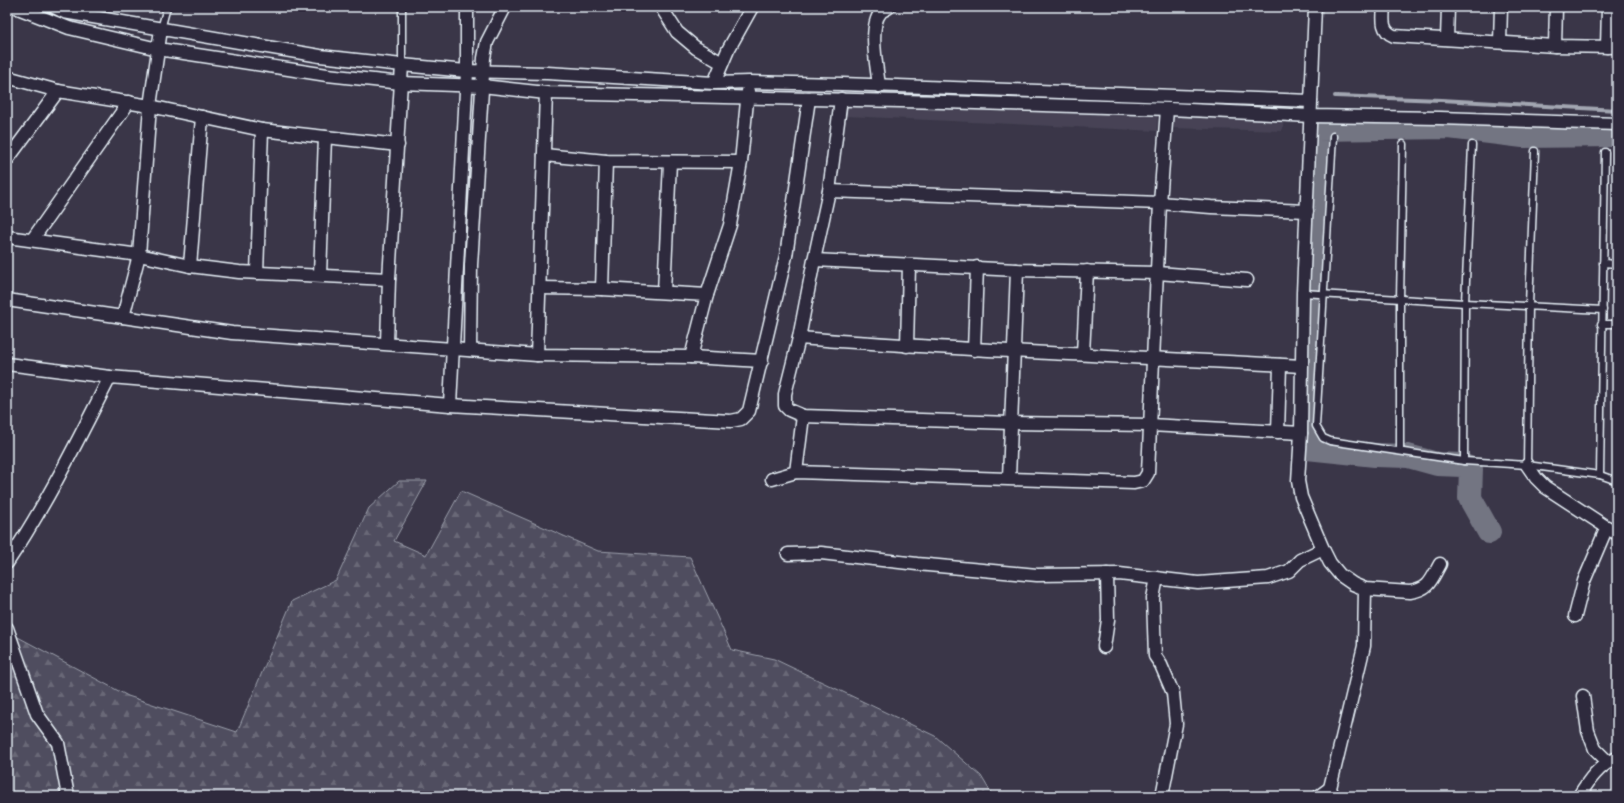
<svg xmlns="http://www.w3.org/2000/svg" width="1624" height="803" viewBox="0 0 1624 803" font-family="'Playpen Sans',sans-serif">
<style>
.built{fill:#464354}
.forest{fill:url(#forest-firs);stroke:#9ca0ac}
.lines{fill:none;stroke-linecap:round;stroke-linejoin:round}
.stream{stroke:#a2a6b1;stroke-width:4}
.river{stroke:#737482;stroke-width:24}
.service-casing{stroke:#e8f1f8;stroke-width:9}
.minor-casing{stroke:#e8f1f8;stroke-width:15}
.service{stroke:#2f2a3d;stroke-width:6}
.minor{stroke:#2f2a3d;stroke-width:12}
</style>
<defs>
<pattern id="forest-firs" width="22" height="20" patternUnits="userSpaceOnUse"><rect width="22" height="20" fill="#504e5f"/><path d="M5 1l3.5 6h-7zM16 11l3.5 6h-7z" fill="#696877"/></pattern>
</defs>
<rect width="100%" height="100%" fill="#3a3648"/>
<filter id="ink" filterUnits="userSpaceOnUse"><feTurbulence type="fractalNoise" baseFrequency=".025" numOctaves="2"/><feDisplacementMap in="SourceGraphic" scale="8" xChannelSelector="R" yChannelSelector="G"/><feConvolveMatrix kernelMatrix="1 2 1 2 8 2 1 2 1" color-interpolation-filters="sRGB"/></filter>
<g filter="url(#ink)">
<g class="built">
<path d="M846,101l311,11v19l-311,-15z"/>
<path d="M1170,113l115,3 -3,15 -114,-3z"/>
</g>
<path class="forest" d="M399,481h28l-33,60 32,14 35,-64 137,60 92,6 42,93 42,9 161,77 46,40 12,20h-986v-185l9,25 112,60 109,36 55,-131 44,-21 33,-72z"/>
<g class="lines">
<path class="stream" d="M1335,96l106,4 176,10"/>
<path class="river" d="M1489,532l-19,-34 1,-29 -9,-4 -25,-1 -29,-8 -33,-1 -68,-7 3,-196 8,-123 131,-2 74,9 94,-1"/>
<defs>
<g id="service">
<path d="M161,29l6,-22"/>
<path d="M402,65v-58"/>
<path d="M1333,136l-17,290 7,12 7,3 134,20 63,4 73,10 17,6"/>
<path d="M1603,263l14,1"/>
<path d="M1303,293l162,10 138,7"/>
<path d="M1601,324h16"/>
<path d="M1400,451v-152l3,-155"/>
<path d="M1464,461l1,-158 7,-158"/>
<path d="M1527,465l2,-160 6,-154"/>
<path d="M1600,475l5,-323"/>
</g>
<g id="minor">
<path d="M15,7l54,21 89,21 169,26 74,8 81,3 64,7 398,9 225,7 142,7 129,2 177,6"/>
<path d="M54,7l10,5 256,44 82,9 64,6 81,2 167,10 35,-1 93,2 469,17"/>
<path d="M661,7l16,25 19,16 26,15"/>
<path d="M1315,7l-12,286 -2,140 -3,48 3,16 22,52 7,14 10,12 13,9 12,5 45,3c20,-3 21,-12 30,-28"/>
<path d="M1384,7c-1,12 -3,24 10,29l161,10 62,1"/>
<path d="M1447,39l1,-32"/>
<path d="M1500,42l1,-35"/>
<path d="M1555,46l1,-39"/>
<path d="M1607,47l1,-40"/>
<path d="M7,77l51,14 92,15 112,24 136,15"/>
<path d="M714,83l14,-33 24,-43"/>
<path d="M879,86c-2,-19 -11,-60 2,-74 2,-2 6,-3 8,-5"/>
<path d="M841,99l-12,92 -15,69 -15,78 -14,56v12l4,4 14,6 207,7 140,2 151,8"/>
<path d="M544,155l62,6 135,1"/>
<path d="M7,160l51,-69"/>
<path d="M829,191l331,12 51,4 96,4"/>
<path d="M7,237l132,18 51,11 49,6 150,7"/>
<path d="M32,240l97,-138"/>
<path d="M814,260l203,10 141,3 89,7"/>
<path d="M190,266l12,-149"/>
<path d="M257,273l5,-143"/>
<path d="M320,275l5,-138"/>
<path d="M539,288l63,1 105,6"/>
<path d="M602,289l4,-128"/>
<path d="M664,292l6,-130"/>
<path d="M7,300l225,33 305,22 154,2 71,4"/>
<path d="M123,317l16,-62 11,-149 11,-77"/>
<path d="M799,338c167,13 335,18 502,28"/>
<path d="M387,343l2,-64 13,-214"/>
<path d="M907,346l2,-81"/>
<path d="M470,350l1,-85 13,-207 3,-16 18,-35"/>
<path d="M974,350l3,-83"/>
<path d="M1083,354l4,-83"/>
<path d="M537,355l9,-262"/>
<path d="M691,357l16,-62 23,-70 11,-63 7,-71"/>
<path d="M7,364l103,13 340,28 281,16 10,-2 8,-8 37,-155 23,-157"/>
<path d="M450,405l17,-334v-64"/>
<path d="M1278,432l2,-67"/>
<path d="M1527,465l9,13 9,9 72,47"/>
<path d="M796,472l7,-56"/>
<path d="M1009,478l8,-208"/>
<path d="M772,479l24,-7 338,11 9,-2 5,-8 12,-270 7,-94"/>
<path d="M788,554l33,-1 96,11 120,11 82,-1 79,9 70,-5 21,-7 11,-11 23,-11"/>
<path d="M7,563c39,-58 71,-123 103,-186"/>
<path d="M1157,578l-4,20 2,58 6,9 12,28 3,31 -14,72"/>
<path d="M1575,616l9,-35 23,-54"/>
<path d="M7,628l30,86 21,29 10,53"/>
<path d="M1104,647l4,-27 -1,-46"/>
<path d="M1583,696l5,35 7,18 13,13"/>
<path d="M1319,796l11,-8"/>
<path d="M1333,796l-3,-8 34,-142 1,-57"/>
<path d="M1579,796c10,-16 20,-31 38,-38"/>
</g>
</defs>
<use href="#service" class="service-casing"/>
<use href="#minor" class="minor-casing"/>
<use href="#service" class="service"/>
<use href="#minor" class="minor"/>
</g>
</g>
<rect width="1624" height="803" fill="none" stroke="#2f2a3d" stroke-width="24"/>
<rect x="12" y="12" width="1600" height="779" fill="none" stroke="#e8f1f8" stroke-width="1.5" filter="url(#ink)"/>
</svg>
